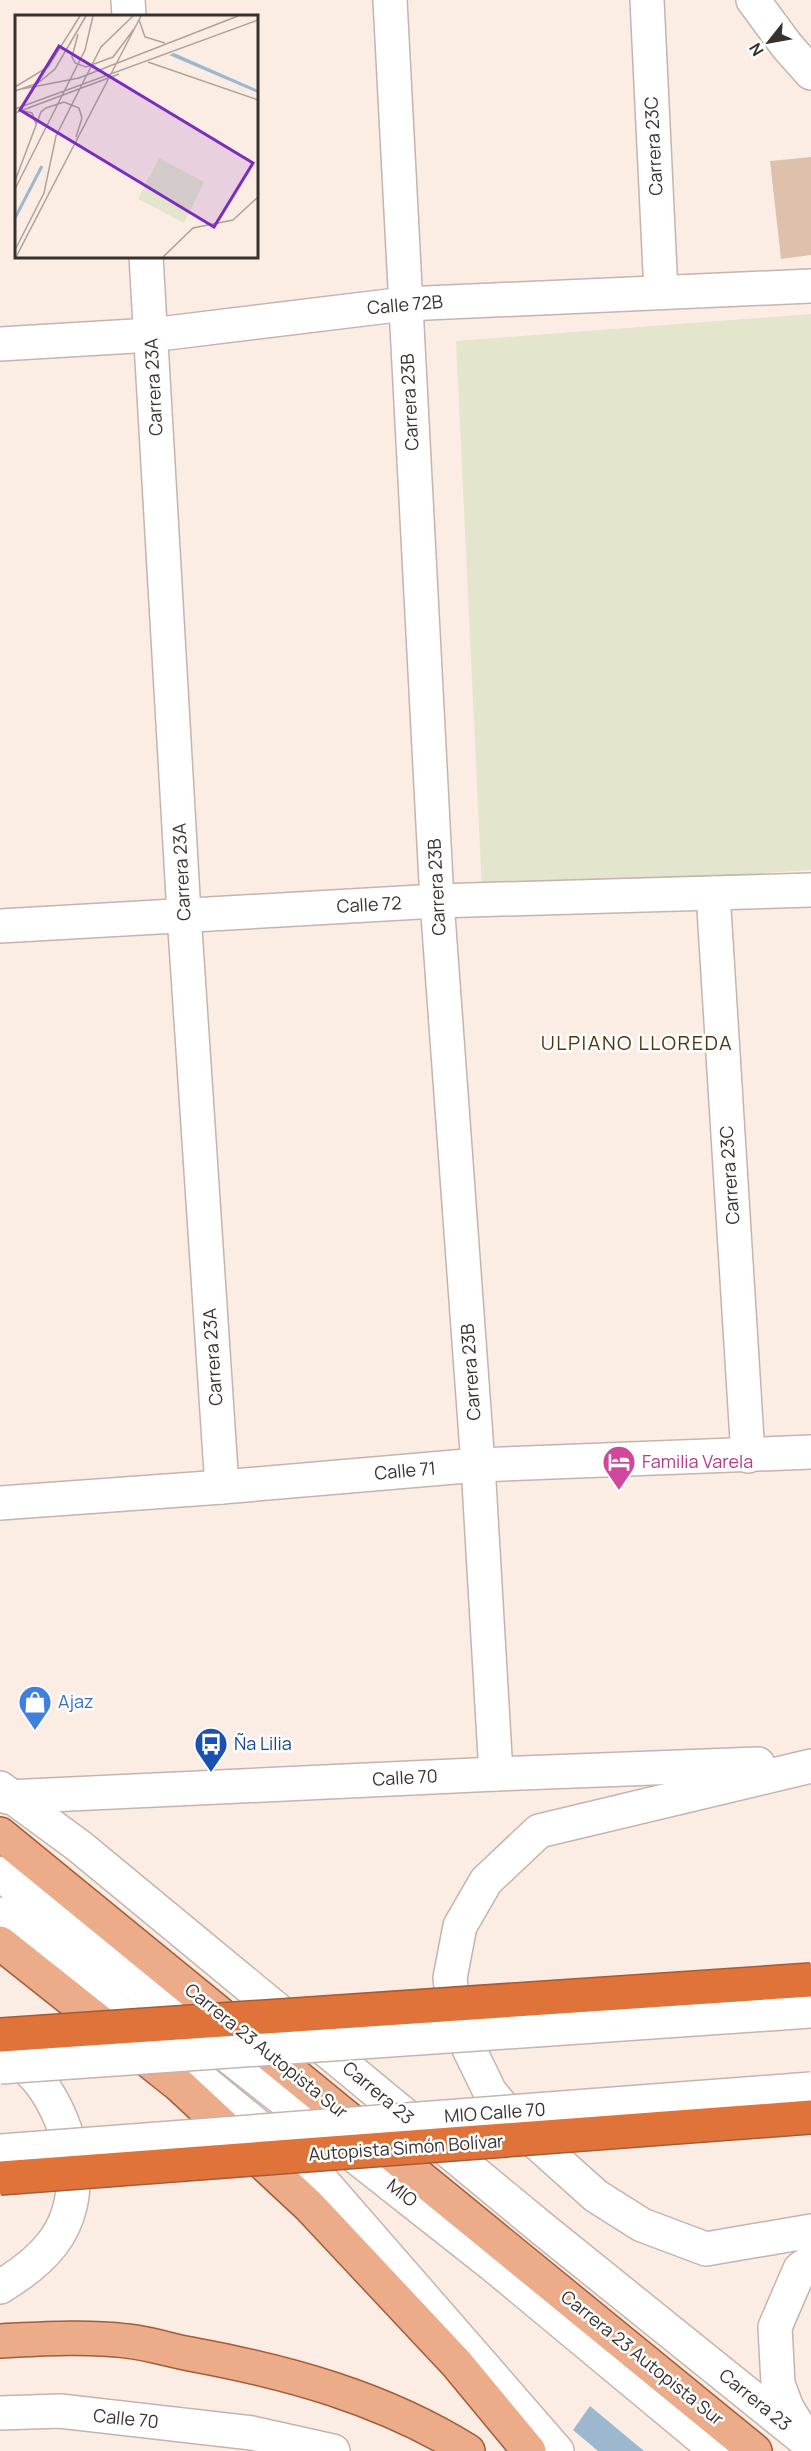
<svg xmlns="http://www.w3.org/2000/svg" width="811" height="2451" viewBox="0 0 811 2451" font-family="Manrope,sans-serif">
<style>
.green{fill:#e3e5cd}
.water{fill:#9db8ce}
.building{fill:#ddc1ac}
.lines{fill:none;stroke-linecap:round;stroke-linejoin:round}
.minor-casing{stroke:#c3b5ad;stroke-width:36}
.major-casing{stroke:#a55c36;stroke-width:36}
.minor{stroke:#fff;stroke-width:33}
.major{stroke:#ecab89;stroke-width:33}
.minor-bridge-casing{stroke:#c3b5ad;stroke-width:36;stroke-linecap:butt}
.highway-bridge-casing{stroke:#a55c36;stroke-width:36;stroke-linecap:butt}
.minor-bridge{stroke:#fff;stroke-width:33}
.highway-bridge{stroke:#e0733a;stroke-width:33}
.labels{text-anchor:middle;stroke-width:5;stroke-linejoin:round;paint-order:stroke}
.street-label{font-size:18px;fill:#38322f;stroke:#fff}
.hotel-label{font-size:18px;fill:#b23c85;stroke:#fff;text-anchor:start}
.shop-label{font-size:18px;fill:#366cbe;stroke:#fff;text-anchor:start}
.transit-label{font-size:18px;fill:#164399;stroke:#fff;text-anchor:start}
.neighbourhood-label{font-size:20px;letter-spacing:1.5px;fill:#4c3712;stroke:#fff}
.inset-river{fill:none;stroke:#9db8ce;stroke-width:3}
.inset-road{fill:none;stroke:#aea29c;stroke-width:1.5}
.view{fill:#7b2cbf;fill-opacity:0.15;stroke:#7b2cbf;stroke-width:3}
.inset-edge{fill:none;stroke:#38322f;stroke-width:3}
</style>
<rect width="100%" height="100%" fill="#fcede4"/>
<path class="green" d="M811,314v556l-329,21 -26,-550z"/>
<path class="water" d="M590,2406l54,45h-46l-25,-21z"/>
<path class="building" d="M811,157v98l-30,4 -11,-98z"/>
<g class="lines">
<defs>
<g id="minor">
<path d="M128,0l1,16"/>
<path d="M390,0l47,901 41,564 18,309"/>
<path d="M647,0l14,292"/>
<path d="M753,0l34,46 24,27"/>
<path d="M146,256l38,658 38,573"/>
<path d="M0,344l151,-9 254,-31 406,-18"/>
<path d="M713,893l35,563"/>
<path d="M0,926l437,-25 374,-11"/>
<path d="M0,1503l222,-16 256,-22 333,-13"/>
<path d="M811,1766l-272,65 -53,50 -26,45 -10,52 5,42 35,72 28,34 78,70 46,29 64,24 105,-18"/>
<path d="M0,1788l79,58 465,384 267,215"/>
<path d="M7,1797l489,-23 262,-10"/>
<path d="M0,1873l34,30 459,362 224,186"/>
<path d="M0,1914l316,260 241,277"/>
<path d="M0,2287c20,-12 38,-25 52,-43 37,-47 21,-119 -13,-163 -9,-11 -22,-21 -33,-31"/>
<path d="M0,2413l60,-2 192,22 81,18"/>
<path d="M800,2429l-13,-21 -9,-24 -3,-57 25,-58 11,-8"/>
</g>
<g id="major">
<path d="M0,1834l755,617"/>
<path d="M0,1943l179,142 130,121 148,158 72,87"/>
<path d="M0,2341c42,-2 85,-5 127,0 21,2 42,9 63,13 98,18 193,44 278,97"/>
</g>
</defs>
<use href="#minor" class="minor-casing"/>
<use href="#major" class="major-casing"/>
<use href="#minor" class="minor"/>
<use href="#major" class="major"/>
<defs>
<g id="minor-bridge">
<path d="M0,2067l811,-56"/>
<path d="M0,2151l811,-62"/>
</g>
<g id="highway-bridge">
<path d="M0,2035l811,-55"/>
<path d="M0,2178l811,-61"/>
</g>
</defs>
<use href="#minor-bridge" class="minor-bridge-casing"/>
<use href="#highway-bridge" class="highway-bridge-casing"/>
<use href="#minor-bridge" class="minor-bridge"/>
<use href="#highway-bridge" class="highway-bridge"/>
</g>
<defs>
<symbol id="hotel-pin" viewBox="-11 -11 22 30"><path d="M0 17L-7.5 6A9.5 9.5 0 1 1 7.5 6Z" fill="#d1479c" stroke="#fff"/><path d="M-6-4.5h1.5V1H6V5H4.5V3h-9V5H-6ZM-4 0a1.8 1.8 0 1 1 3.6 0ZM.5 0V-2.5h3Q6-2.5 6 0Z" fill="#fff"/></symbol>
<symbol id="shop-pin" viewBox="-11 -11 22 30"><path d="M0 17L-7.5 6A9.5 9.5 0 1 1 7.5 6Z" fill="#3f7fe0" stroke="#fff"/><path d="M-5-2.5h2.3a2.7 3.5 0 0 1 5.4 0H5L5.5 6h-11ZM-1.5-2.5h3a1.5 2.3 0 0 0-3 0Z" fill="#fff"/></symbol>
<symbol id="bus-pin" viewBox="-11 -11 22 30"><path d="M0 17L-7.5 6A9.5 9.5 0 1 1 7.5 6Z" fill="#1a4fb4" stroke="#fff"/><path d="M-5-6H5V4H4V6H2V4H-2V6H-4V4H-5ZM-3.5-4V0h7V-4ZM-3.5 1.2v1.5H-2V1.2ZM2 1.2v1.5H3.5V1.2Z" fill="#fff"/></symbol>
</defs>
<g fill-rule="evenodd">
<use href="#hotel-pin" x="600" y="1443" width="38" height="52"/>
<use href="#shop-pin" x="16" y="1683" width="38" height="52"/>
<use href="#bus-pin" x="192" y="1725" width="38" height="52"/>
</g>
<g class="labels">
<g class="street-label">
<text transform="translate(654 146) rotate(-93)" y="6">Carrera 23C</text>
<text transform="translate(405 305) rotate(-5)" y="6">Calle 72B</text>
<text transform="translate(154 387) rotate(-93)" y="6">Carrera 23A</text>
<text transform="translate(410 402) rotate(-93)" y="6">Carrera 23B</text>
<text transform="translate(182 872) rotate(-93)" y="6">Carrera 23A</text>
<text transform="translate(437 887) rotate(-93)" y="6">Carrera 23B</text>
<text transform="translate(369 905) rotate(-3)" y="6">Calle 72</text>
<text transform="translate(730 1175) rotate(-94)" y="6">Carrera 23C</text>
<text transform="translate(213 1357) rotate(-94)" y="6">Carrera 23A</text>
<text transform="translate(471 1372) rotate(-94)" y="6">Carrera 23B</text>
<text transform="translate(405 1471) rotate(-5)" y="6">Calle 71</text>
<text transform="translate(405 1778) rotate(-3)" y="6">Calle 70</text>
<text transform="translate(266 2051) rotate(39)" y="6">Carrera 23 Autopista Sur</text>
<text transform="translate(378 2093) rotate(40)" y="6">Carrera 23</text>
<text transform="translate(495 2113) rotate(-4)" y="6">MIO Calle 70</text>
<text transform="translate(406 2148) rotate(-4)" y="6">Autopista Simón Bolívar</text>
<text transform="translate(402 2193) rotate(38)" y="6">MIO</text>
<text transform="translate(642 2358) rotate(39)" y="6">Carrera 23 Autopista Sur</text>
<text transform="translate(755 2400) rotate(39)" y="6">Carrera 23</text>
<text transform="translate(126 2419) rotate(6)" y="6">Calle 70</text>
</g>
<g class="hotel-label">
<text x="642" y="1468">Familia Varela</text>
</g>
<g class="shop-label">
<text x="58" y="1708">Ajaz</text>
</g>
<g class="transit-label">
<text x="234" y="1750">Ña Lilia</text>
</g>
<g class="neighbourhood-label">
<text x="637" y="1050">ULPIANO LLOREDA</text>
</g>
</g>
<g transform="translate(15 15)">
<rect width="243" height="243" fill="#fcede4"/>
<path d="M144,143l45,24 -20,41 -46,-24z" fill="#e3e5cd"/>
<path d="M159,38l84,37v3l-89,-38z" fill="#9db8ce"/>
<path class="inset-river" d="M0,203l27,-52"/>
<path class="inset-road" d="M124,5l6,17 20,6M63,19l-6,23 3,6 11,4 27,-10 21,-28M133,47l110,38M0,72l33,-20 32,-51M7,74l57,-11 159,-62M0,76l23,-8 17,-14 31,-53M0,94l243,-89M9,96l8,2 4,11M0,98l104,-39M0,166l26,-69 5,-4 18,-6 15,6 3,10 -6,19M0,174l70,-139 8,-34M0,235l29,-57 12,-57 45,-89 32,-31M1,242l125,-241M148,242l30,-29 40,-8 25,-23"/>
<path class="view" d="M44,31l194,117 -39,64 -194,-117z"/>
<rect width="243" height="243" class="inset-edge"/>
</g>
<g transform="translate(769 42) rotate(239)" stroke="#ffffff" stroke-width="4.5" paint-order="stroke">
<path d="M0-4.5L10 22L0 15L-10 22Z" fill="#38322f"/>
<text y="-9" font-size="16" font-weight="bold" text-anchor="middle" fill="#38322f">N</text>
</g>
</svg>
